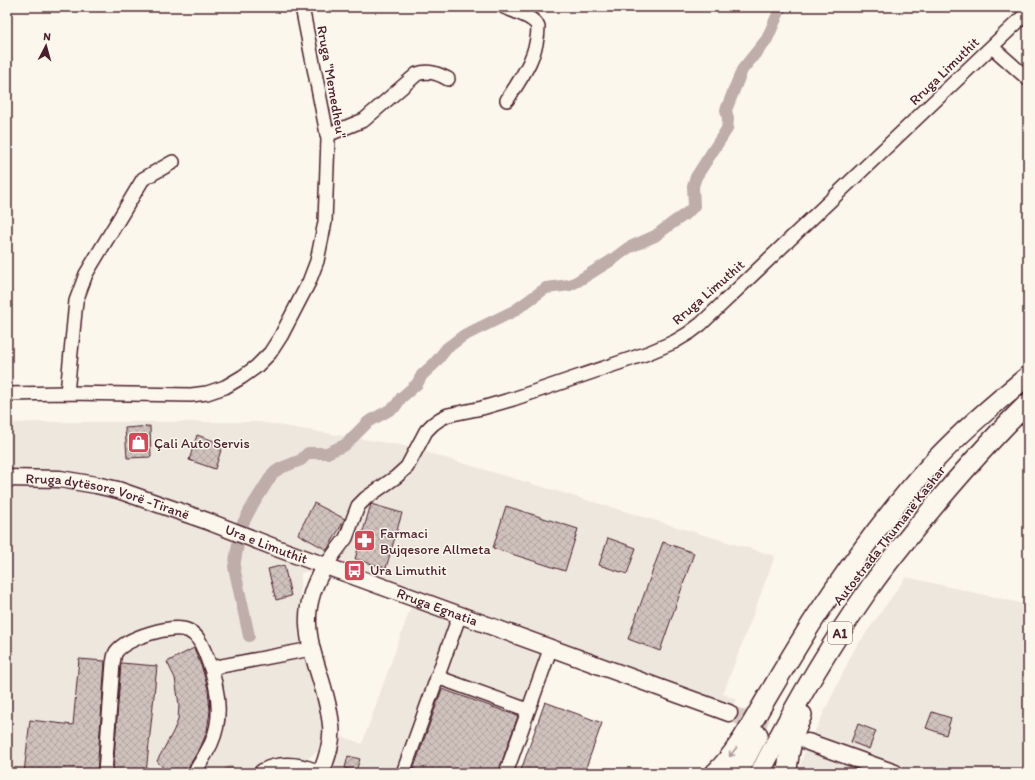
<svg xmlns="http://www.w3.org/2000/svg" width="1035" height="780" viewBox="0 0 1035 780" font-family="Itim,sans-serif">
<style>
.built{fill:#eee7de}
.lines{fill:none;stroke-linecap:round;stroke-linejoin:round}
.canal{stroke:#bfadaa;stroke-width:12}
.building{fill:url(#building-cross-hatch);stroke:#4a1f2b}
.major-tunnel{stroke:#d8ccc5;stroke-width:16;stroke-dasharray:16 8;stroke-linecap:butt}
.minor-casing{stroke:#4a1f2b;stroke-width:16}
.major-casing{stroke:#4a1f2b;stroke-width:19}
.highway-casing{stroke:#4a1f2b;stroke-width:22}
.minor{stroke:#fbf7ec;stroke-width:13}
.major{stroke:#fbf7ec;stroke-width:16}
.highway{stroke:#fbf7ec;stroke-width:19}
.oneway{stroke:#ab9695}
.labels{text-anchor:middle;stroke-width:3;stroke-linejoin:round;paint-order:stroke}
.shield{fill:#fbf7ec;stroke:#7f6065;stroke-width:1}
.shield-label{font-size:13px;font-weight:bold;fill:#4a1f2b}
.street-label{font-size:14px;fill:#4a1f2b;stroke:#fbf7ec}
.poi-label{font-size:14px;fill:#4a1f2b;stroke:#fbf7ec;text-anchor:start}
</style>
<defs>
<pattern id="building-cross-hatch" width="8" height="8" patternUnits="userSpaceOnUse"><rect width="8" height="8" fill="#cfc2bc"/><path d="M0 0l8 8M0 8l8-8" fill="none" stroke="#b3a6a2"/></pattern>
</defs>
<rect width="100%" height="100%" fill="#fbf7ec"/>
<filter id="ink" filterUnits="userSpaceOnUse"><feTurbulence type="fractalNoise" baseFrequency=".025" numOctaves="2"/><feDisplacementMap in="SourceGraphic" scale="8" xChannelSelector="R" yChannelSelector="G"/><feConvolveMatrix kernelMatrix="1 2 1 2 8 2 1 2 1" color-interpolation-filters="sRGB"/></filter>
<g filter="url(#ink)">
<g class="built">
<path d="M44,422h215l146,24 370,110 -52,138 14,6 -8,13 -173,-64 -47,124h-179l12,-37 20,8 52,-146 -89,-32 -24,7 -3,61 24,70 4,28 -7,19 -11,7 -32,5 -18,10h-251v-350z"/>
<path d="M906,577l122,28v168h-230l7,-23 11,-21 38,-79z"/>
</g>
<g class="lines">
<g class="canal">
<path d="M249,636l-15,-69 7,-40 10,-19 22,-35 8,-5 20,-8 7,-7h19l18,-8 23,-23 27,-15 6,-9 16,-14 5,-9 13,-12 12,-15 16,-12 51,-25 32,-23 24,-3 8,-4 34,-21 16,-12 27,-12 16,-12 16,-11 7,-7 -1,-20 3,-9 31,-48 1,-10 -2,-9 16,-40 25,-31 14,-32"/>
<path d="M229,773l1,-1"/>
</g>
</g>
<g class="building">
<path d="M150,426l1,31 -24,1 -2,-30z"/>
<path d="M197,435l26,9 -8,25 -26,-9z"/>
<path d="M314,503l31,16 -18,31 -29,-16z"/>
<path d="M371,504l31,9 -16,55 -31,-9z"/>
<path d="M506,506l72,23 -13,42 -72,-23z"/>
<path d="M608,538l28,10 -9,26 -28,-9z"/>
<path d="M663,542l31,11 -34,98 -32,-12z"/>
<path d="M284,565l7,31 -15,4 -8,-31z"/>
<path d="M194,648l8,20 6,21 2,22 -3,20 -5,13 -17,29h-17l-11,-12 16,-29 5,-12 1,-15 -4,-27 -8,-16z"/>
<path d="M79,659l26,2 -8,112h-73l6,-53 43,5z"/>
<path d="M121,663l36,3 -11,107h-33z"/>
<path d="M442,689l76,27 -20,57h-86z"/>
<path d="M545,702l57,21 -18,50h-64z"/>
<path d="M932,712l19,6 -5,17 -20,-7z"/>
<path d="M858,724l18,7 -7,18 -18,-7z"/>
<path d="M348,756l12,3 -4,12 -11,-3z"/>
</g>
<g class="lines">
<path class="major-tunnel" d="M729,713l63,23"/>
<defs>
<g id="minor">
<path d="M504,7c9,4 31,10 34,20 0,28 -16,50 -31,73"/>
<path d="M992,47l36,32"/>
<path d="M327,135l37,-15 53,-46c11,-4 20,-1 31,5"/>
<path d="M67,393l9,-92 10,-27 57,-95 30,-17"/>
<path d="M7,394l60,-1 124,2 16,-2 18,-6 17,-10 14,-10 14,-14 11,-17 28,-54 8,-21 8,-39 3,-83 -26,-132"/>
<path d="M325,566l21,-28 12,-32 8,-8 30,-21 11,-10 19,-36 7,-7 7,-5 8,-4 34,-7 31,-9 135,-46 26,-11 15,-9 12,-9 327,-312"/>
<path d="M211,668l100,-19"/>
<path d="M437,677l91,33"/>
<path d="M105,773l8,-110c1,-4 1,-8 3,-11 10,-14 57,-29 73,-21 10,5 13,15 17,24 11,27 18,61 5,89 -5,10 -11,20 -17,29"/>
<path d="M403,773l57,-159"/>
<path d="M506,773l45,-126"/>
</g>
<g id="major">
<path id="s1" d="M7,478l53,1 36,6 22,5 89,31 72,28 450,164"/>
<path d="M808,742l87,31"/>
<path d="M321,773c6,-15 12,-32 10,-48 -6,-60 -45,-97 -6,-159"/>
</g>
<g id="highway">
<path d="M264,773c16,-8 34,-6 50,0"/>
<path d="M715,773c21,-20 34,-45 48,-69 17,-29 34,-58 52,-86 36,-55 76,-110 121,-159 28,-30 60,-57 92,-83"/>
<path d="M738,773l20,-38"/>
<path d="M760,773c33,-65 69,-127 111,-187 21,-30 46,-59 69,-87 28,-33 57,-66 88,-96"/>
<path d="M787,773c1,-21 6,-39 15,-58"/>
</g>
</defs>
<use href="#minor" class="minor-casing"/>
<use href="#major" class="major-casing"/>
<use href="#highway" class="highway-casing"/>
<use href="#minor" class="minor"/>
<use href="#major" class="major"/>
<use href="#highway" class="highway"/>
</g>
<defs><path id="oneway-shaft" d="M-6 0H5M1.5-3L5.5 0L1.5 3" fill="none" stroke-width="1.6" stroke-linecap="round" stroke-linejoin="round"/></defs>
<use class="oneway" href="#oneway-shaft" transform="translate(733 752) rotate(128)"/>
</g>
<defs>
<symbol id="shop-square" viewBox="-11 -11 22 22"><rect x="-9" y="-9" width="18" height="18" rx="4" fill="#d1495b" stroke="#fbf7ec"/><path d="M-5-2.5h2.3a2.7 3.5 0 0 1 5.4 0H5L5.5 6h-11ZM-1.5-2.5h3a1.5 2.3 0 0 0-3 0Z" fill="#fff"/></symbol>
<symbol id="pharmacy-square" viewBox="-11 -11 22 22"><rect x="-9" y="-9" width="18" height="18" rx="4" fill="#d1495b" stroke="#fbf7ec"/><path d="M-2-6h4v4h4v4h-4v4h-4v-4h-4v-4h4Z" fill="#fff"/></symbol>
<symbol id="bus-square" viewBox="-11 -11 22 22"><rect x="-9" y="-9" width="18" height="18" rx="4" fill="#d1495b" stroke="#fbf7ec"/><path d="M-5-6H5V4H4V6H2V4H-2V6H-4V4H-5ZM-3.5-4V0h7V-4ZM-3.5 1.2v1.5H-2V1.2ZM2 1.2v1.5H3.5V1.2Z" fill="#fff"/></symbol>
</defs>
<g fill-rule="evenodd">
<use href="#shop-square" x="126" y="430" width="25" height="25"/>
<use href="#pharmacy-square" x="352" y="528" width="25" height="25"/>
<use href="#bus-square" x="342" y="558" width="25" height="25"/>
</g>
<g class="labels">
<rect class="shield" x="828" y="622" width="24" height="22" rx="3"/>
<g class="shield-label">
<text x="840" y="638">A1</text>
</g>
<g class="street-label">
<text transform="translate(944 71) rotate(-44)" y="5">Rruga Limuthit</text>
<text transform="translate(332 82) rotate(80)" y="5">Rruga "Memedheu"</text>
<text transform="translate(708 292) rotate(-41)" y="5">Rruga Limuthit</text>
<text dy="5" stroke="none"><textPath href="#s1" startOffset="103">Rruga dytësore Vorë -Tiranë</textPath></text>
<text transform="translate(889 535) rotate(-52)" y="5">Autostrada Thumanë Kashar</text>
<text dy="5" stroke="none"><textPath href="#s1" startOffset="270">Ura e Limuthit</textPath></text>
<text dy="5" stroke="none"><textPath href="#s1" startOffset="452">Rruga Egnatia</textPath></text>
</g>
<g class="poi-label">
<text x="154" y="448">Çali Auto Servis</text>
<text x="380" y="538">Farmaci<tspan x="380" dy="16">Bujqesore Allmeta</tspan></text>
<text x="370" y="575">Ura Limuthit</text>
</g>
</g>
<rect width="1035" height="780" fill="none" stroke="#fbf7ec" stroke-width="24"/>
<rect x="12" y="12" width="1011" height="756" fill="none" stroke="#4a1f2b" stroke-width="1.5" filter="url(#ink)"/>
<g transform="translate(46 46) rotate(6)" stroke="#fbf7ec" stroke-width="3" paint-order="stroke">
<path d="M0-3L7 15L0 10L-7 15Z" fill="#4a1f2b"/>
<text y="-6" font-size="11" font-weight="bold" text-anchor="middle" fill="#4a1f2b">N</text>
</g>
</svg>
